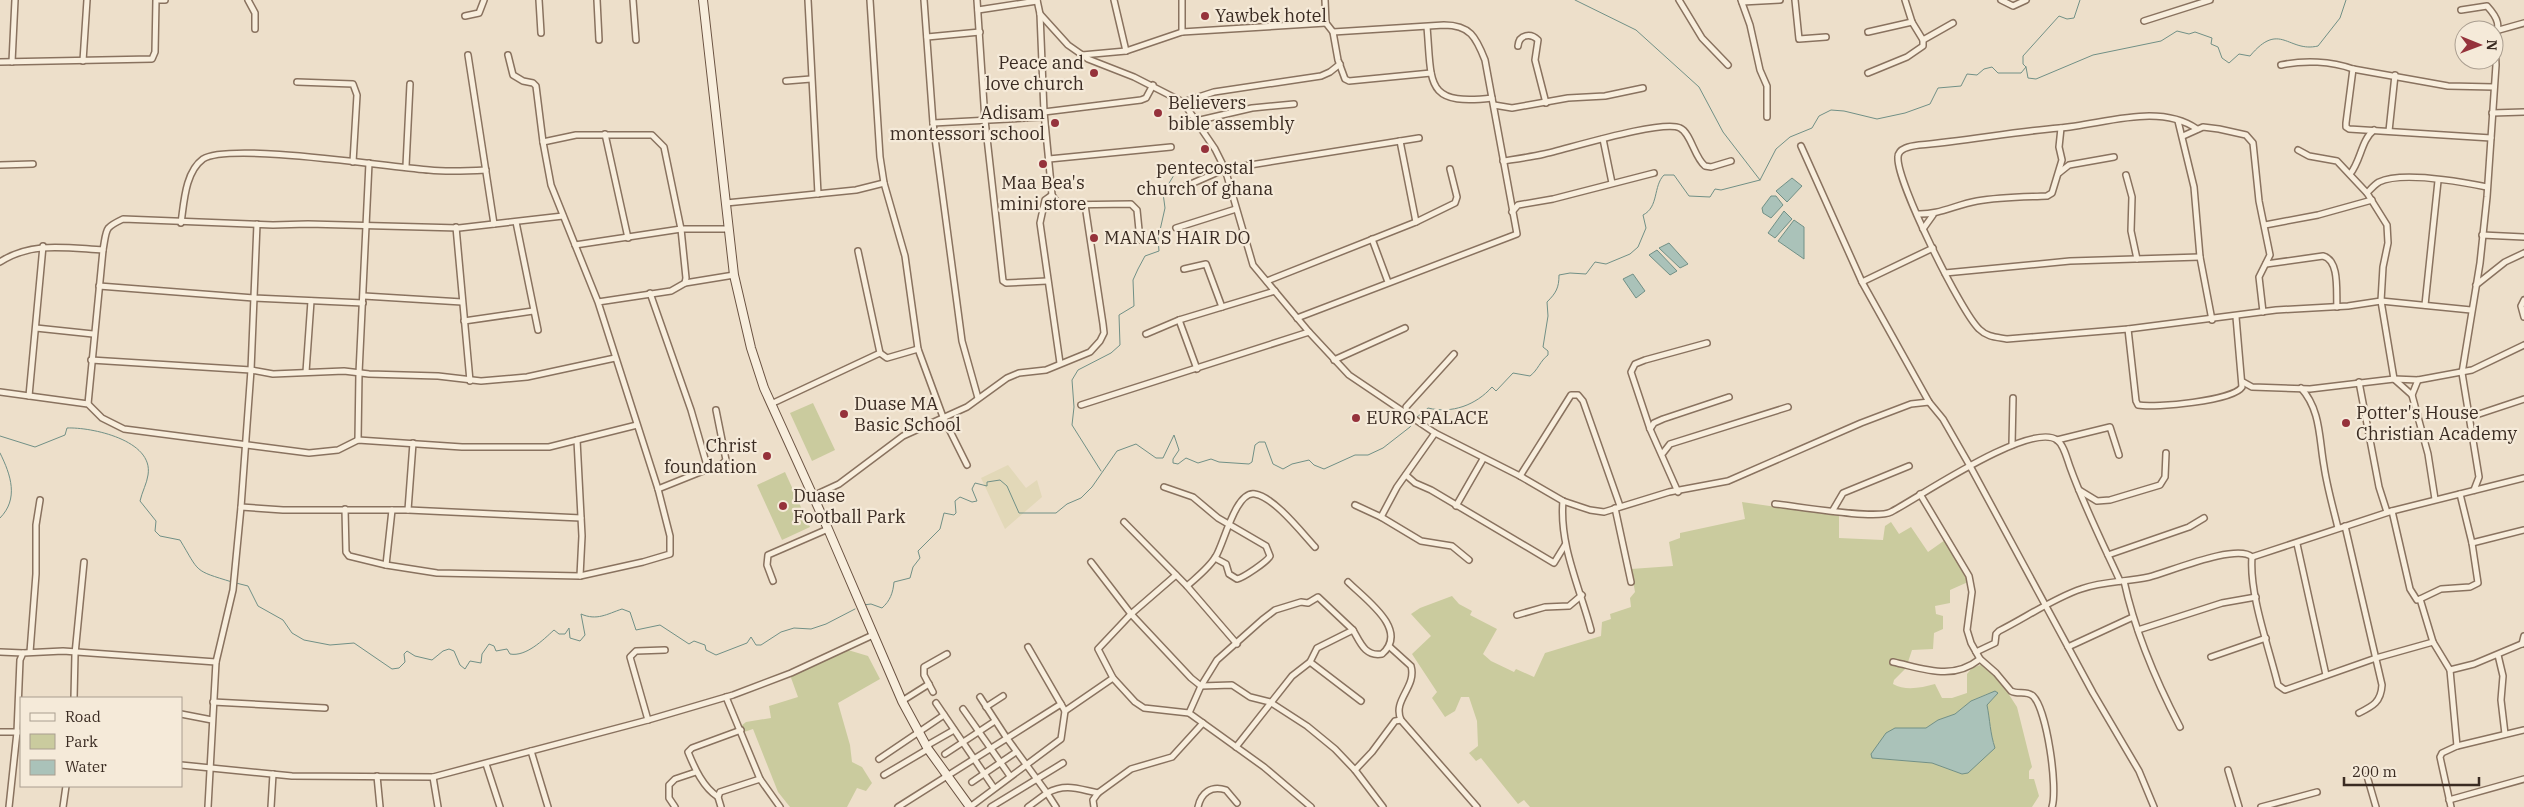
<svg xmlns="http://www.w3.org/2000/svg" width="2524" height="807" viewBox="0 0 2524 807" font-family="'IBM Plex Serif',serif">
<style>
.farmland{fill:#e2d8b8}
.green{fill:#cacb9e;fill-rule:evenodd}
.water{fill:#aac2b9;stroke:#719086}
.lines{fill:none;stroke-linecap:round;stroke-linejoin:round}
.stream{stroke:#719086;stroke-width:1}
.street-casing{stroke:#89725f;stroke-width:8}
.secondary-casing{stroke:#6b5342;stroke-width:10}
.street{stroke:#f8eedd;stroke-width:5}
.secondary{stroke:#f8eedd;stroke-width:8}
.poi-dot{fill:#95323b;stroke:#f5ead9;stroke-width:2}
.labels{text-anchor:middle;stroke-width:4.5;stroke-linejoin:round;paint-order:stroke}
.poi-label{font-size:18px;fill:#3a2b22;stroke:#f5ead9;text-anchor:start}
</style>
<rect width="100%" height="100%" fill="#eddfca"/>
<path class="farmland" d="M1008,465l18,23 11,-8 5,17 -37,32 -24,-51z"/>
<g class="green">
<path d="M813,403l22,47 -23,11 -22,-48z"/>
<path d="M785,472l25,55 -28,13 -25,-55z"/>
<path d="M1742,502l97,14v22l44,2 2,-14 6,-4 8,12 12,-7 17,25 17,-12 23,42 -18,8v13l-15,3 1,8 7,2v13l-9,4 -1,16 -21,1 -6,18 -12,12 -1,4c12,7 28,4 42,0l7,14h10l15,-5v-19l5,-6 11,-4 16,15 18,28 15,60 -3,4v8h5l5,17 -7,11h-502l-6,-7 -6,4 -37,-46 -5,3 -7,-8 9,-7 -1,-25 -8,-24h-8l-6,14 -10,6 -13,-19 5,-6 -25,-38 19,-18 -20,-22 9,-6 32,-12 7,8 13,7 -2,4 27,14 -14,25 8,7 23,11 2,-3 18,8 11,-24 56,-17 1,-14 9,-3 -1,-5 21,-7 -1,-9 5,-6 -4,-23 42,-3 -4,-24 11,-4v-5l65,-14zM1998,693l-11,12c3,15 3,28 8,43l-33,26 -30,-11 -60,-5 43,-29 11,-1 12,-8 17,-6 16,-13 16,-7z"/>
<path d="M848,650l20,6 12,23 -42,24 12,42 2,17 10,5 10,16 -6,8 -9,-3 -10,19h-57l-12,-15 -25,-63 -9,3 -3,-6 5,-4 25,-4 -2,-12 29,-9 -8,-22z"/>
</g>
<g class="water">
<path d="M1792,178l10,8 -15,16 -11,-11z"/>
<path d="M1771,196h5l7,9 -12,13 -8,-5 -1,-5z"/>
<path d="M1784,211l8,8 -17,19 -7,-5z"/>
<path d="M1794,220l10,7v32l-26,-18z"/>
<path d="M1669,243l19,21 -8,4 -21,-20z"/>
<path d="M1657,250l20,21 -7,4 -21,-20z"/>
<path d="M1633,274l12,17 -9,7 -13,-19z"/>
<path d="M1995,691l3,2 -11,12c3,15 3,28 8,43l-27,25 -6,1 -30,-11 -60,-5 -1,-4 15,-21 9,-5h31l12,-8 17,-6 16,-13z"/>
</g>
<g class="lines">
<g class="stream">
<path d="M1575,0l61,30 63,57 24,45 37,48"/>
<path d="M2080,0l-6,18 -7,1 -8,-3 -36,40v8l3,3 2,11 8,1 57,-24 68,-14 16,-10 12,3 6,-2 17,6 -1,6 7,3 4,11 7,5 10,-9 11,2c30,-36 38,-3 68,-10l22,-28 6,-18"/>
<path d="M1416,418l12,-10c24,6 48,-3 64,-21l4,4 17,-18 17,3c8,-6 10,-15 18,-21v-4l-5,-4 5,-31 -1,-14c9,-9 12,-14 12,-27l11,-2 16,1 9,-12 11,2 24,-10 8,-7 8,-19 -3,-13c16,-8 10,-29 21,-40h10l15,21 21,1 5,-8 6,1 39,-10 16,-31 14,-12 22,-9 7,-12 12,-6 13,1 33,8 28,-6 25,-9 8,-16 23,-2 6,-12 10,1 7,-6 8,-2 6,6h23l5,-6"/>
<path d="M0,436l35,11 30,-12 2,-7c24,-1 87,12 81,47 -1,8 -6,17 -8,26l16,20 -1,10 5,5 20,4c20,33 13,30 52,42"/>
<path d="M0,453c11,22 19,46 0,65"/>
<path d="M1101,471l-29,-46 2,-18 -2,-27 6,-10 33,-17 9,-8 -1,-30 15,-9 -1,-26 5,-11 7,-13 14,-5 -1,-12 7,-31 -2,-15 11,-18"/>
<path d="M236,583l12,3 10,20 25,14 9,13 12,7 26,5 24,-2 38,26 7,-1 6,-6 -1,-8 3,-3 8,5 17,4 11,-9 6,-2 5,2 6,14 5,4 5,-8 11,2 1,-9 7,-10 5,2 2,5 11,-2 3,5c16,3 33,-14 44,-24l5,4h6l4,-6 1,10 10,3 5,-6 -4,-21c16,7 26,0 41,-5l8,3 6,18 24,-5 29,19 5,-3 11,4 1,5 10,5 31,-12 4,-6 5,8h5l20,-13 13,-4 17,1 15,-5 29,-15"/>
<path d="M863,605l8,-1 11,4c8,-7 11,-15 12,-26l16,-4 3,-11 7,-9 -2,-7 22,-22 4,-16 10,2 2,-2 -1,-12 5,-4 12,5 5,-1 -5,-12 3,-6 12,3v-4l13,-2 7,6 12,27h37l11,-9 14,-6 11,-11 25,-36 19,-7 20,14h7l11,-23 5,15 -6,9v4l5,1 8,-6 12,5 13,-4 8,3 30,2 3,-2 3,-17 4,-3h6l8,22 10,5 9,-5 17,-4 5,5 10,4 31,-14h13l15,-7 27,-21 4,-6"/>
</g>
<defs>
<g id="street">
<path d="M159,0h6"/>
<path d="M248,0l7,13v16"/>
<path d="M539,0l2,33"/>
<path d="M597,0l2,40"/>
<path d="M633,0l3,40"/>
<path d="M808,0l10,194"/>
<path d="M870,0l10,157 4,26 21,73 13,93 25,68 24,48"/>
<path d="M924,0l9,123 29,218 16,57"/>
<path d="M977,0l8,120 18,161 3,2 41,-2"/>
<path d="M1037,0l3,14 4,98 8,83 7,10 72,-1 6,6 3,30"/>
<path d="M1114,0l12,51"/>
<path d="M1182,0v32"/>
<path d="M1325,0l1,23 7,9 5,28 7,19 4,2 82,-8"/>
<path d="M1679,0l23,38 26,27"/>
<path d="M1741,0l9,25 10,45 7,16v31"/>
<path d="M1795,0l4,39 27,-2"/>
<path d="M2001,0l12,6 13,-6"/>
<path d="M1742,2l38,-2"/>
<path d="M978,10l59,-9"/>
<path d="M2461,10l26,-4c12,13 13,19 8,36l1,23 -9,132 -7,66 -18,110 17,104 -5,13"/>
<path d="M1040,14l28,31 20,14 46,18 49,25 32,47 10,20 28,96 56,67 40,43 86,58 85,43 43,25 27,9 14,2 65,-20 59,-11 133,-58 50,-19 18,-2"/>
<path d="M465,16l14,-3 5,-13"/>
<path d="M2144,21l66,-21"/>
<path d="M1427,27c5,56 -3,79 65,71"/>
<path d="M2499,30l25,-7"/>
<path d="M1868,32l44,-10"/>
<path d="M927,37l53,-5"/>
<path d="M1923,40l30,-17"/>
<path d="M1518,46c1,-12 13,-13 20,-6l-3,20 11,43"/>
<path d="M468,55l26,169"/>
<path d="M508,55l5,20 10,6 10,2 3,3 7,56"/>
<path d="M1082,55l44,-4 56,-19 144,-9"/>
<path d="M83,61l4,-61"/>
<path d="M0,62l152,-3 3,-7 1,-52"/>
<path d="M12,62l3,-62"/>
<path d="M2281,65c23,-5 50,-4 72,4l95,17 46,1"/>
<path d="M2353,69l-7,54v4l3,2 142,9"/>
<path d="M1868,73l39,-16 16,-11v-6l-11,-18 -7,-22"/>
<path d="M786,81l25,-2"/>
<path d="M297,82l56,2 4,11 -4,67"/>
<path d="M1183,102l31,-10 107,-16 9,-4 10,-8"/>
<path d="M1494,105l18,3 56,-10 37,-2 38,-8"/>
<path d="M1044,112l97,-12 5,-2 7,-13"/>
<path d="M2492,113l32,-1"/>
<path d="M1196,121l56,-13 42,-4"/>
<path d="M2178,121l16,66 6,70 12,63"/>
<path d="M933,123l111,-6"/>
<path d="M2197,129c-39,-27 -95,-4 -138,-1 -47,4 -93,13 -140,17 -8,1 -21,3 -21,12 -2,24 63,155 81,172 8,8 17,8 28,10l121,-10 148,-19 72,-4 33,-5 90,9"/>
<path d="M2389,131l6,-56"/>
<path d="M605,134l23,104"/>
<path d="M2183,136l20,-9 16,2 27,6 7,8 6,58 11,54 -11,22 4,35"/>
<path d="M1603,139l9,44"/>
<path d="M1400,141l16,81"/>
<path d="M1801,146l61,136 67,120 14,17 27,47 123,227 46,78 15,36"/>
<path d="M2298,150l11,6 28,5 30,32 20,32 1,18 -5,24 -2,34 13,78 18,16 16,59 7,45"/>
<path d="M1049,159l122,-12"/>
<path d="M1503,161c13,-2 28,-4 41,-7 23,-5 119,-35 136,-26 11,5 14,29 25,38l6,1 20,-6"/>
<path d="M0,165l33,-1"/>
<path d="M406,166l4,-82"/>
<path d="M2059,173l10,-8 45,-8"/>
<path d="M2350,174c11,-13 11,-34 24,-44"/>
<path d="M2126,175l6,22 -1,34 6,28"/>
<path d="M1184,187l41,-18 194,-31"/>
<path d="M2367,193c3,-3 7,-8 12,-11 23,-11 83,0 108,5"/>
<path d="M1052,195l-7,5 -5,23 20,140"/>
<path d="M726,203l130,-13 28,-7"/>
<path d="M1512,212l6,-7 35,-6 101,-26"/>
<path d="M1917,214c22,1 38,-9 60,-13 23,-4 47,-4 70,-5l5,-3 10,-33 -3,-13 2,-19"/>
<path d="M516,222l22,108"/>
<path d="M181,223c3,-20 4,-51 22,-64 26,-17 187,8 226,11 19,2 38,1 57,0"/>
<path d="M2265,225l53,-10 54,-15"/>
<path d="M456,227l14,154"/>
<path d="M1176,228l60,-19"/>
<path d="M1923,229l10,-14"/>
<path d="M2482,235l42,2"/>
<path d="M1372,239l16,43"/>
<path d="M575,245l106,-16h48"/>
<path d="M858,251l22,102"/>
<path d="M0,262c32,-21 67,-14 103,-12"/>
<path d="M2266,264l57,-8c17,4 13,36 14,51"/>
<path d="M1184,269l22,-5 16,43"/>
<path d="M1945,273l125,-12 130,-4"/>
<path d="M1267,281l149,-59 39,-19 2,-6 -7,-28"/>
<path d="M1862,282l71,-34"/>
<path d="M685,283l49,-8"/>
<path d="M2476,285l29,-23 19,-9"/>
<path d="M99,286l155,12 109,5"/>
<path d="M650,293l41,117 17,59 -50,20"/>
<path d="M364,296l98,6"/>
<path d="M2524,300l-3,6 3,11"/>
<path d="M2425,305l13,-124"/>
<path d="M1297,318l220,-84 -32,-174c-9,-23 -15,-35 -41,-35l-111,7"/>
<path d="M1179,320l18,49"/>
<path d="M464,321l69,-10"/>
<path d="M36,328l57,6"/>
<path d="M2128,329l8,72 2,4c17,3 95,-4 104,-18l-6,-70"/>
<path d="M1146,334l33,-14 96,-29"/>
<path d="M91,360l160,10 22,4 71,-3 25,3 69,2 43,5 46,-4 88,-19"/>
<path d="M1334,360l71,-32"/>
<path d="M306,372l5,-71"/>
<path d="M2243,382l9,5 58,2 84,-10 24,1 54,-10 52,-25"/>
<path d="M2359,382l20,105 8,25"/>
<path d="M2301,388c20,22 18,51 23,78 3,21 9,41 14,62"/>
<path d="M0,392l88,12 14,14 22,11 185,24 29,-3 20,-10 104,7h87l88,-22"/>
<path d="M2412,395l6,-15"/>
<path d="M29,396l14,-150"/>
<path d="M88,404l15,-154c4,-22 1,-22 20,-31l150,6 35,-1 151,4 104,-12"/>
<path d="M771,404l109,-51 7,5 31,-9"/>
<path d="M1081,405l228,-73"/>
<path d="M1407,415l-1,-8 48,-53"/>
<path d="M2470,417l54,-18"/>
<path d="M1650,429l4,-6 9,-4 66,-22"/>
<path d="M358,440l1,-67 10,-210"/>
<path d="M577,440l5,96 -2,40"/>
<path d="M2057,440l53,-13 9,28"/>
<path d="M2012,445l1,-47"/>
<path d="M1663,453l7,-9 118,-37"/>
<path d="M708,469l13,-4 5,-5 -10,-50"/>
<path d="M1406,475l9,8 16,7 123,73 11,-18"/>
<path d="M1520,476l51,-81h7l5,6 37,105"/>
<path d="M1164,487l29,10 25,21 48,28 4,10c-2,5 -27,22 -33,23l-8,-5 -3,-10 -11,-6"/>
<path d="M2079,490l18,11 13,-1 50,-15 5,-8 1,-24"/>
<path d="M1678,492l-28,-63 -19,-57 4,-8 10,-4 62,-17"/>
<path d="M1920,494l49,82 3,16 -5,38 4,13 9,16 16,14 15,18c7,4 15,-1 22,5 14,14 25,92 19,111"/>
<path d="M813,496l26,-12 64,-48 64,-29 40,-29 12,-5 27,-3 44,-18 10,-11 4,-8 -1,-9 -18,-119"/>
<path d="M1563,501c-4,44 17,87 28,129"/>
<path d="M1775,504c21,2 101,16 116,8 27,-14 139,-91 166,-72 7,5 10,19 13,27 14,39 33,77 50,114"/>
<path d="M1355,505l26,12 16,-30 38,-54"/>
<path d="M1456,506l27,-47"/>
<path d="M241,507l42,3h125l173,8"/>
<path d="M1615,508l16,74"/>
<path d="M345,509l1,43 3,4 37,9 51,8 143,3 63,-14 27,-8v-18l-12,-47 -60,-187 -47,-117 -8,-43 33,-7h76l12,12 17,82 5,49 -1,5 -14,8 -73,11"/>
<path d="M408,510l5,-67"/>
<path d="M1833,510l10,-17 66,-27"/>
<path d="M2392,511l18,78 7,11 3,-1 13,43 17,28 7,76"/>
<path d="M1381,517l40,24 31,5 17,14"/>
<path d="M1124,522l63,64c10,-9 23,-19 29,-30 8,-13 20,-66 39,-62 19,3 47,39 60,53"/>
<path d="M2345,526l37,159c-1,17 -9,21 -23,28"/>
<path d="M2472,543l52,-13"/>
<path d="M2297,544l29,131"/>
<path d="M2108,555l81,-28 15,-9"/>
<path d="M2252,557c-3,37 17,91 26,128l7,5 91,-32 57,-16"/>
<path d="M1091,562l40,52 60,64 10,8 31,-1 18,12 20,5 37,24 28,23 20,21 28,37"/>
<path d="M386,565l6,-55"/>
<path d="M1176,575l-45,39 -33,35 15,29 22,24 9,6 45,5 75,54 47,40"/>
<path d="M773,581l-6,-16 1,-10 60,-26"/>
<path d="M2124,581c11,51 32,100 56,146"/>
<path d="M1187,586l50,58"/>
<path d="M2420,599l21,-10 29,-2 8,-4 -6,-40 -12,-49"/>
<path d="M1517,615l28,-8 24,-1 13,-11"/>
<path d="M2138,630l84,-27 34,-6"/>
<path d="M2522,644l2,-8"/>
<path d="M1028,647l37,64 48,-33"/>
<path d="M1390,647l21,19c6,21 -19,34 -10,54l76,87"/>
<path d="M2068,647l65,-30"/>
<path d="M0,652l23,1"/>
<path d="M30,652l6,-78v-49l4,-25"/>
<path d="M1976,652l19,-9 1,-9 3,-3c26,-13 55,-33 82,-42 22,-8 46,-7 68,-12 20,-5 88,-34 103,-20l140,-46 132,-33"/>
<path d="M2498,655l5,21 -2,24 4,34"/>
<path d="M2211,657l55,-19"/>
<path d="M1310,662l51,39"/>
<path d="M1893,662c32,7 59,19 87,-3"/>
<path d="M2450,670l24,-6 50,-21"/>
<path d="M933,692l-9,-17v-8l23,-13"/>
<path d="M726,697l34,82 20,28"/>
<path d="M980,697l26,40 41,56 -19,14"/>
<path d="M74,698l1,-44 9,-92"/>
<path d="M902,701l27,-17"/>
<path d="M213,702l112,6"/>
<path d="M936,703l58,85"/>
<path d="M986,707l17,-11"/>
<path d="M963,709l47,67"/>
<path d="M1189,713l12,-27 16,-26 45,-40 13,-10 26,-8 7,1 10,-6 35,33"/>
<path d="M181,714l31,6"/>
<path d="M648,720l-18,-63 6,-6 29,-1"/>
<path d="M0,732h21"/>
<path d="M926,746l28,-16"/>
<path d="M1236,747l56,-71 18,-14 7,-14 36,-18c7,12 12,27 29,24 28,-24 -17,-55 -34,-72"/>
<path d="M531,751l17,56"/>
<path d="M945,754l50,-33"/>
<path d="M879,759l65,-44"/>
<path d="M486,764l14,43"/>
<path d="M181,765l111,11 141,1 215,-57 85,-25 58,-22 82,-38"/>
<path d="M1355,770l17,-18 23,-31 6,-1"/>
<path d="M2228,770l11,37"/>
<path d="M884,775l44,-26"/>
<path d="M377,776l3,31"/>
<path d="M2367,776l9,31"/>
<path d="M433,777l5,30"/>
<path d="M972,782l44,-30"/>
<path d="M718,797c-15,-10 -23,-28 -30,-45l4,-4 49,-18"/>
<path d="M2449,800l75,-21"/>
<path d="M9,807l8,-75 3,-72 3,-7 40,-2 153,11"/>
<path d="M63,807l3,-21"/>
<path d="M208,807l8,-145 17,-72 8,-83 10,-137 6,-146"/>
<path d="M271,807l2,-33"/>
<path d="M675,807l-6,-9v-13l6,-6 21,-7"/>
<path d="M721,807l-3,-10 2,-5 40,-13"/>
<path d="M898,807l163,-103"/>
<path d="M970,807l91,-68 4,-28"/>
<path d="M991,807l72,-44"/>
<path d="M1056,807l-9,-14c19,-10 31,-4 51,0"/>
<path d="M1094,807l-1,-7 5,-7 33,-24 41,-12 31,-34"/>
<path d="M1198,807c3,-14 13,-22 28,-17l11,13"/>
<path d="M2261,807l56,-15"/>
<path d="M2451,807l-11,-50 2,-4 15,-7 67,-16"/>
</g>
<path id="secondary" d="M703,0l31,275 17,73 13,40 64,141 74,172 26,48 42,58"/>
</defs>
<use href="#street" class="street-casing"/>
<use href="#secondary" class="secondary-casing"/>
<use href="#street" class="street"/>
<use href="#secondary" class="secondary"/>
</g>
<g class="poi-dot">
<circle cx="1205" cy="16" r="5"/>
<circle cx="1094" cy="73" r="5"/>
<circle cx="1158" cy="113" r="5"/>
<circle cx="1055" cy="123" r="5"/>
<circle cx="1205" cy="149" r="5"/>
<circle cx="1043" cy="164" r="5"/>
<circle cx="1094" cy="238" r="5"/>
<circle cx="844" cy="414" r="5"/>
<circle cx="1356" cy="418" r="5"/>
<circle cx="2346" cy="423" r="5"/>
<circle cx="767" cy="456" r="5"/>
<circle cx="783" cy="506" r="5"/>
</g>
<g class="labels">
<g class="poi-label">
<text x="1215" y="22">Yawbek hotel</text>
<text x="1084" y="69" text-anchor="end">Peace and<tspan x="1084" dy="21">love church</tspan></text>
<text x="1168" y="109">Believers<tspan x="1168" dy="21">bible assembly</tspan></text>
<text x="1045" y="119" text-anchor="end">Adisam<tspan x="1045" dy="21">montessori school</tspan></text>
<text x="1205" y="174" text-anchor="middle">pentecostal<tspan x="1205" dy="21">church of ghana</tspan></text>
<text x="1043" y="189" text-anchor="middle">Maa Bea's<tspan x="1043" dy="21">mini store</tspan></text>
<text x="1104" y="244">MANA'S HAIR DO</text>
<text x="854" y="410">Duase MA<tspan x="854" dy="21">Basic School</tspan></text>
<text x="2356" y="419">Potter's House<tspan x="2356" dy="21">Christian Academy</tspan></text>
<text x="1366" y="424">EURO PALACE</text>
<text x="757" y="452" text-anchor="end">Christ<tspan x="757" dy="21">foundation</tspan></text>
<text x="793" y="502">Duase<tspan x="793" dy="21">Football Park</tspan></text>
</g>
</g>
<rect x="20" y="697" width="162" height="90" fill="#f5ead9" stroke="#aa9e90"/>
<rect x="30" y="713" width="25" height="8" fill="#f8eedd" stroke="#aa9e90"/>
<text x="65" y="722" font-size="15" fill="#3a2b22">Road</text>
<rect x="30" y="734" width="25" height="15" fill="#cacb9e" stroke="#aa9e90"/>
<text x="65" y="747" font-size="15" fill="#3a2b22">Park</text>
<rect x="30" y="760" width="25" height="15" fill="#aac2b9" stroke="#aa9e90"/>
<text x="65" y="772" font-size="15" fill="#3a2b22">Water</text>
<g transform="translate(2479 45) rotate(91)"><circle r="24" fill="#f5ead9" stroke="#aa9e90"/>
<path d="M0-4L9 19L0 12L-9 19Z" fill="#95323b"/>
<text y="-8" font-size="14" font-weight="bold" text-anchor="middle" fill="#3a2b22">N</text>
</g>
<path d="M2344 777v8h135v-8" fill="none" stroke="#3a2b22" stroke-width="2.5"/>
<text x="2352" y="777" font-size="15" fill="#3a2b22" stroke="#f5ead9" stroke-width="4" paint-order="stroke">200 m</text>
</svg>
